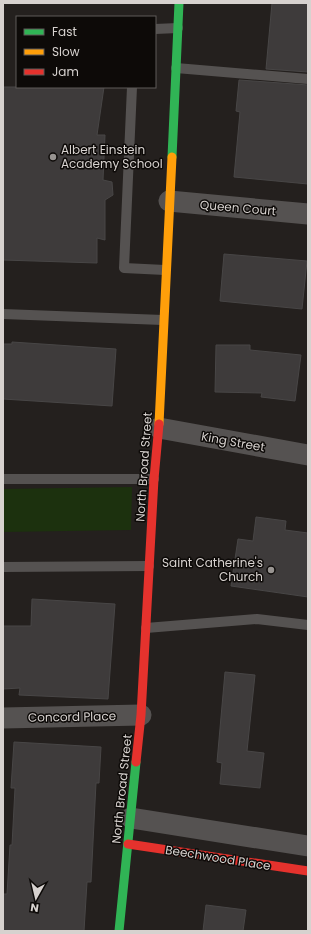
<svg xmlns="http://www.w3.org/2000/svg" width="311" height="934" viewBox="0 0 311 934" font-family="Poppins,sans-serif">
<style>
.green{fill:#1c310e}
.building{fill:#3e3b3b;stroke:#484646}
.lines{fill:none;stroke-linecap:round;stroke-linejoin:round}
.lane{stroke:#555251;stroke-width:10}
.street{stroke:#555251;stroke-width:21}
.fast{stroke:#30b455;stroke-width:9}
.slow{stroke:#ff9f0a;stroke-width:9}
.jam{stroke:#e5322d;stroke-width:9}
.poi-dot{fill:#989491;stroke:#0d0a08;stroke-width:1.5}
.labels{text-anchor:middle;stroke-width:3;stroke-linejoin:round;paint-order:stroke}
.poi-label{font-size:12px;fill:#d7d2cf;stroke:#0d0a08;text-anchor:start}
.street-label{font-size:12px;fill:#d7d2cf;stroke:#0d0a08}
</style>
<rect width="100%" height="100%" fill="#24201e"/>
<path class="green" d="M132,487l-1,43 -128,2v-43z"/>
<g class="building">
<path d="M272,3h36v69l-42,-3z"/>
<path d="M239,80l69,5v99l-74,-7 6,-65 -4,-1z"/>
<path d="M3,87h101l-7,48h8l-2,45 9,2 1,13 -8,5v40l-8,-2v25l-94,-3z"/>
<path d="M224,254l83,7 -5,48 -82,-8z"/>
<path d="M12,342l104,7 -4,57 -109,-7v-55h9z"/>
<path d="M216,345h34v5l51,5 -6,46 -34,-4 1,-4 -47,-1z"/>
<path d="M256,517l30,4 -1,9 23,3v64l-77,-11 7,-47 15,2z"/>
<path d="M32,599l83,5 -7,95 -89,-4 1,-7 -17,1v-63h28z"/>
<path d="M225,672l30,3 -8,76 17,2 -4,35 -40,-4 2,-21 -5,-1z"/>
<path d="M14,742l87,5 -2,36h-3l-5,99h-4l-3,49h-81v-37h4l3,-49h2l3,-57h-4z"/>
<path d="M206,905l40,5 -3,21h-40z"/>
</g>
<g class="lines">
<g class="lane">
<path d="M155,29l23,-1"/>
<path d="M176,68l132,11"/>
<path d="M132,87l-8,181 41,2"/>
<path d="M3,314l160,6"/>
<path d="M3,479h151"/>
<path d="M3,567l146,-1"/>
<path d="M146,628l111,-9 51,6"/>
</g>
<g class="street">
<path d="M169,201l139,13"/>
<path d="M159,428l149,27"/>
<path d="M3,718l138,-3"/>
<path d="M131,818l177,28"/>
</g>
<g class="fast">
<path d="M172,157l7,-154"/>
<path d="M119,931l17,-169"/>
</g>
<path class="slow" d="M159,424l13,-267"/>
<g class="jam">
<path d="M136,762l5,-47 13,-236 5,-55"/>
<path d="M128,844l180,27"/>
</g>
</g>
<g class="poi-dot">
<circle cx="53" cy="157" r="4"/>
<circle cx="271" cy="570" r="4"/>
</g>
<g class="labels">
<g class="poi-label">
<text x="61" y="154">Albert Einstein<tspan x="61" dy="14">Academy School</tspan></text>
<text x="263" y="567" text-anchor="end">Saint Catherine's<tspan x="263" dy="14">Church</tspan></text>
</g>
<g class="street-label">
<text transform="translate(238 208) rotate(5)" y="4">Queen Court</text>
<text transform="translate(233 442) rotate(10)" y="4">King Street</text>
<text transform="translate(144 467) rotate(-86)" y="4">North Broad Street</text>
<text transform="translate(72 717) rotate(-1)" y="4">Concord Place</text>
<text transform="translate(122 789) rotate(-84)" y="4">North Broad Street</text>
<text transform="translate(218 858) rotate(9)" y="4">Beechwood Place</text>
</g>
</g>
<rect width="311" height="934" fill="none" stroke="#d7d2cf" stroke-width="8"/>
<rect x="16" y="16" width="140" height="72" fill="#0d0a08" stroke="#5e5a58"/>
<rect x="24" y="29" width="20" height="6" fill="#30b455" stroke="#5e5a58"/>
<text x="52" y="36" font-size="12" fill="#d7d2cf">Fast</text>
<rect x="24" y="49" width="20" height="6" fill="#ff9f0a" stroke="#5e5a58"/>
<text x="52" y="56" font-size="12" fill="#d7d2cf">Slow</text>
<rect x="24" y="69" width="20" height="6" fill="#e5322d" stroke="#5e5a58"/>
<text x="52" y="76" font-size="12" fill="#d7d2cf">Jam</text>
<g transform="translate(36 898) rotate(188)" stroke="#0d0a08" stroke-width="3" paint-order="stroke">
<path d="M0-3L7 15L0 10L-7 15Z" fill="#d7d2cf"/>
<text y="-6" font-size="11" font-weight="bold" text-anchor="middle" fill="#d7d2cf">N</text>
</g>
</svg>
